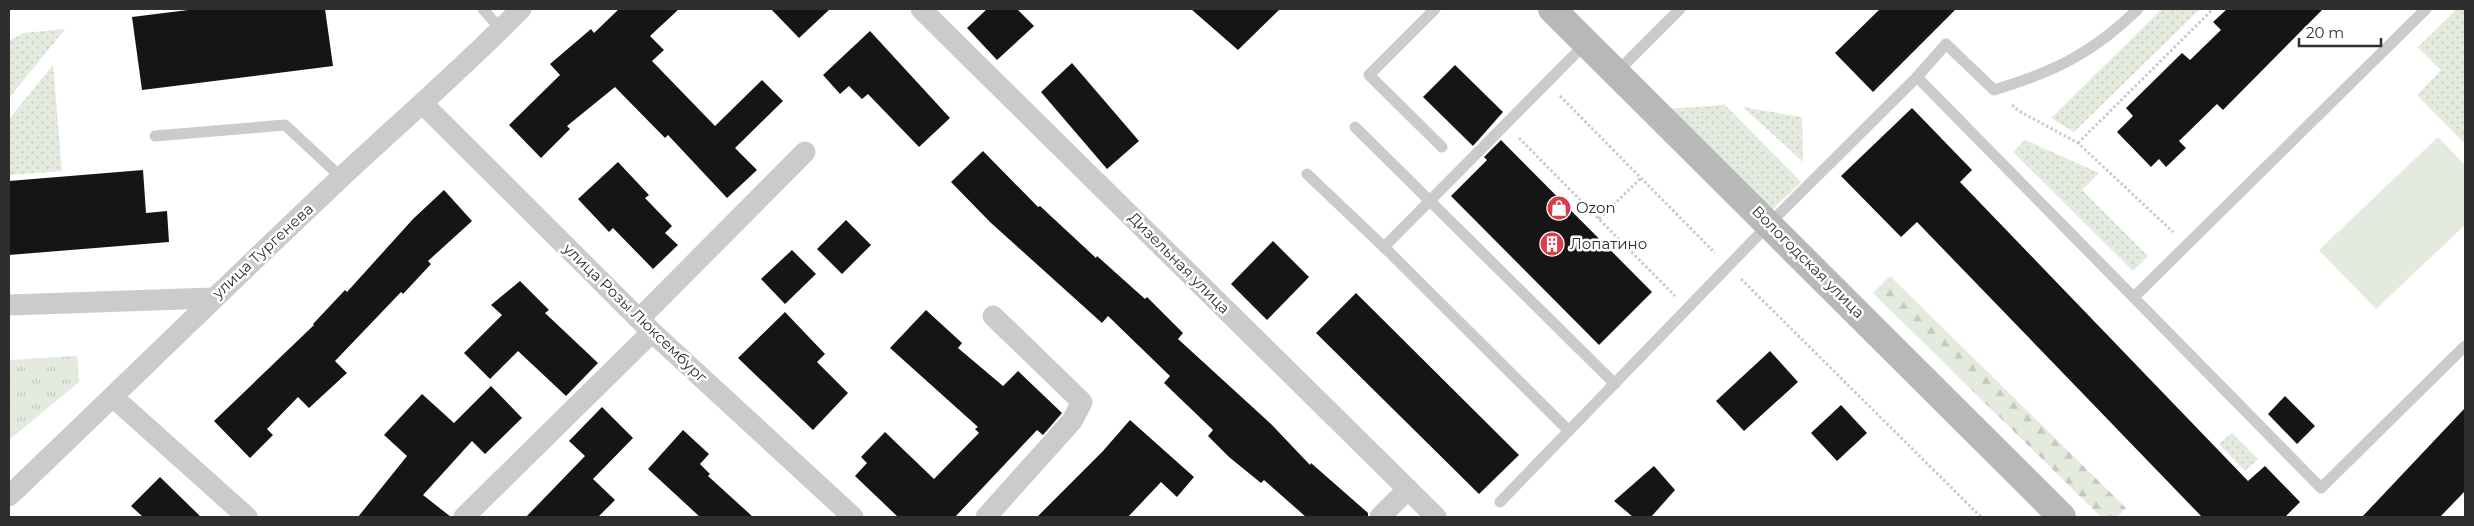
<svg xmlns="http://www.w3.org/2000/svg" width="2474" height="526" viewBox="0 0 2474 526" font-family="Montserrat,sans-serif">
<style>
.grass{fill:url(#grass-dots)}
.forest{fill:url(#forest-firs)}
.park{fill:url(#park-tufts)}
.pitch{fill:#e4eadd}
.building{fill:#151515}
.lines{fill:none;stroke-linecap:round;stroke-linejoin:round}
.path{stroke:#cbcbcb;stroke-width:3;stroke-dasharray:2.5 2.5;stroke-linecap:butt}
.service{stroke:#cbcbcb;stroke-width:11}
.minor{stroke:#cbcbcb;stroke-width:21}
.secondary{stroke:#b8b8b8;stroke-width:28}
.labels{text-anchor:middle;stroke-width:5;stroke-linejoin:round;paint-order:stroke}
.poi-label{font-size:15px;fill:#2e2e2e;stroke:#fff;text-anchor:start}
.street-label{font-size:15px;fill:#2e2e2e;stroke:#fff}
</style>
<defs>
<pattern id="grass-dots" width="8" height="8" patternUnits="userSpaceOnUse" patternTransform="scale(1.25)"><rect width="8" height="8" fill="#e4eadd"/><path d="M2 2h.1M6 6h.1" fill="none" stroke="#c4c9be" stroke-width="1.8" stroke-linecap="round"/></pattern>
<pattern id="forest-firs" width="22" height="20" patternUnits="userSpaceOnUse" patternTransform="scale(1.25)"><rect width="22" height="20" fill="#e4eadd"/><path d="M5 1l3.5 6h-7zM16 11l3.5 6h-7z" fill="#c4c9be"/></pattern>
<pattern id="park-tufts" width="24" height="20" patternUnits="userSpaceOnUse" patternTransform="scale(1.25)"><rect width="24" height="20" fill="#e4eadd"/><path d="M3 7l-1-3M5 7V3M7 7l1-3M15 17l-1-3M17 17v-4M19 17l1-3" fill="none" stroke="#c4c9be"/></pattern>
</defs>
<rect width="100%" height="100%" fill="#fff"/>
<g class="grass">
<path d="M2162,9h38l-126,123 -23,-14z"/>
<path d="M2457,9h8v135l-48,-49 24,-25 -23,-23z"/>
<path d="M65,29l-56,69v-57l14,-8z"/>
<path d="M53,65l9,106 -53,4v-56z"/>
<path d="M1725,105l76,77 -33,32 -103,-105z"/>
<path d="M1743,107l59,10 1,45z"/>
<path d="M2025,140l74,33 -17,17 66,66 -15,15 -120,-119z"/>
<path d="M2232,433l26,26 -13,12 -26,-27z"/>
</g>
<path class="forest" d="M1890,276l236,232 -9,9h-16l-228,-224z"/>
<path class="park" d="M77,356l2,26 -70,58v-80z"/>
<path class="pitch" d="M2438,137l27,28v60l-89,84 -57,-59z"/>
<g class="building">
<path d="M196,9h129l8,57 -191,24 -10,-73z"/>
<path d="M619,9h60l-29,27 14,14 -12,11 63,65 47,-46 21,21 -48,47 22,22 -30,28 -59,-63 -3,3 -50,-51 -48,39 3,3 -29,29 -32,-33 51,-50 -10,-11 41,-35 3,4z"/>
<path d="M771,9h59l-31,29z"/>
<path d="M987,9h30l17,17 -37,34 -30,-32z"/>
<path d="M1191,9h89l-42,41z"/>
<path d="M1880,9h76l-83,83 -38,-39z"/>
<path d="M2227,9h96l-100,101 -6,-6 -38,37 7,7 -20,19 -7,-8 -8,8 -34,-35 16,-16 -7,-8 56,-55 8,7 31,-30 -8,-8z"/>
<path d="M870,31l80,87 -31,29 -51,-53 -6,5 -13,-13 -9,8 -17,-19z"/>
<path d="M1072,63l67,78 -32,28 -66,-77z"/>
<path d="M1455,65l48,47 -30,34 -50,-49z"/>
<path d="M1912,108l60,62 -12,12 288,299 17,-15 35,36 -15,15h-83l-285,-295 -16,15 -60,-61z"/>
<path d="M1501,140l151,152 -53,53 -148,-149 36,-36 -3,-3z"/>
<path d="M983,151l55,56 2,-1 56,52 1,-2 48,43 2,-2 36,36 -5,6 93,85 39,41 1,-2 57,50v4h-62l-42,-37 -3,3 -32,-26 -21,-21 5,-6 -49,-47 6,-7 -62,-60 -6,7 -112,-101 -39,-40z"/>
<path d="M618,162l31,33 -4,3 27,28 -7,7 13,12 -25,24 -40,-41 -4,4 -31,-33z"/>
<path d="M143,170l3,43 21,-2 2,31 -160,13v-74z"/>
<path d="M444,190l28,31 -44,40 3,3 -28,30 -2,-2 -66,69 12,12 -38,35 -11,-11 -31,32 6,6 -23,23 -36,-37 100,-96 -1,-1 32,-34 2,2 66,-73z"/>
<path d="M846,220l25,25 -29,29 -25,-25z"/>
<path d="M1273,241l36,36 -42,43 -36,-36z"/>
<path d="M792,250l24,24 -31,30 -24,-25z"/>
<path d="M520,281l29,29 -4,3 53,50 -32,33 -48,-45 -28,28 -26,-26 38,-38 -11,-10z"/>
<path d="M1356,293l163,162 -40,39 -163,-161z"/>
<path d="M926,310l36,33 -4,5 45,38 15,-15 44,42 -19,22 -6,-5 -82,87h-57l-43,-41 12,-13 -6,-6 24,-25 49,47 45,-46 -4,-4 3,-2 -88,-79z"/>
<path d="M785,312l40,42 -8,8 31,31 -35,37 -75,-72z"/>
<path d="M1770,351l28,31 -54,49 -28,-30z"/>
<path d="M491,386l31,32 -37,36 -13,-13 -49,54 28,22h-93l49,-61 -23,-21 38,-41 32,29z"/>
<path d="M2285,396l30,30 -18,18 -29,-30z"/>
<path d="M1841,405l26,28 -30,28 -26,-28z"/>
<path d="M602,407l31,31 -40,41 22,21 -17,17h-72l59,-61 -16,-15z"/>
<path d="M2465,408v83l-25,26h-78z"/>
<path d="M1130,420l64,57 -17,20 -16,-15 -33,35h-91l66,-66z"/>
<path d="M683,430l26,24 -9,10 10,10 -2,2 45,41h-53l-52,-48z"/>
<path d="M1654,466l21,24 -24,27h-18l-19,-16z"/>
<path d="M160,477l41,40h-58l-12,-11z"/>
</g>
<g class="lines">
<g class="path">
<path d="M1560,96l155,157"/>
<path d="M2012,105l7,6 59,32 95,89"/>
<path d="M1519,138l156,158"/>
<path d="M2078,143l135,-134"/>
<path d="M1599,219l42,-41"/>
<path d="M1741,279l240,238"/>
</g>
<g class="service">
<path d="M483,9l18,21"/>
<path d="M1435,9l-66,66 73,72"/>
<path d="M1616,73l64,-64"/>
<path d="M1917,77l29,-33 48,46c60,-18 99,-37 144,-81"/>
<path d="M1355,127l260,257"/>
<path d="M155,136l130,-11 56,52"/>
<path d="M1307,174l77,73 185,184"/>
<path d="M1384,247l202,-204"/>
<path d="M2134,297l292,-288"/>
<path d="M1500,502l269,-278 148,-147 404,411 144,-142"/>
</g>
<g class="minor">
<path d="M921,9l515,508"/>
<path d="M423,104l229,228 201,185"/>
<path d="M9,305l204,-7"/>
<path d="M639,319l166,-167"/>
<path d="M113,397l134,120"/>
<path d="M9,496c108,-103 215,-208 324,-311 63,-59 128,-115 188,-176"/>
<path d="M464,517l188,-185"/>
<path d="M986,517l86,-96 10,-19 -89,-86"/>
<path d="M1380,517l28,-28"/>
</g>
<path class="secondary" d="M1552,9l510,508"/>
</g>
<defs>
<symbol id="shop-disc" viewBox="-11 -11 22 22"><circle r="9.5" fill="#d83d4a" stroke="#fff"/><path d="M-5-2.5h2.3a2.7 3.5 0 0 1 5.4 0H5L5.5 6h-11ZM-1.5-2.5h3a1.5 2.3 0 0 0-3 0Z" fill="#fff"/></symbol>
<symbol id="building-disc" viewBox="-11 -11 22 22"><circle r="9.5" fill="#d83d4a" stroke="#fff"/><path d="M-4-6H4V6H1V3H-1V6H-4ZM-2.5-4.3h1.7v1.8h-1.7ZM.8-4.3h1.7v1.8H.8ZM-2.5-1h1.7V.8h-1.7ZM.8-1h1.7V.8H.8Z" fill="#fff"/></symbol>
</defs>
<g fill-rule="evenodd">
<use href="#shop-disc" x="1545" y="194" width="28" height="28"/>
<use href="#building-disc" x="1538" y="230" width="28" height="28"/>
</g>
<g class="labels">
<g class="poi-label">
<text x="1576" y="213">Ozon</text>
<text x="1570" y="249">Лопатино</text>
</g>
<g class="street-label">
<text transform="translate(263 251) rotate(-43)" y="5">улица Тургенева</text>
<text transform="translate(1808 262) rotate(45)" y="5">Вологодская улица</text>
<text transform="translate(1179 263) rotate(45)" y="5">Дизельная улица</text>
<text transform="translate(635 313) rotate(44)" y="5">улица Розы Люксембург</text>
</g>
</g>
<rect width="2474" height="526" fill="none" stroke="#2e2e2e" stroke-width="20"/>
<path d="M2299 38v8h82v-8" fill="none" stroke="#2e2e2e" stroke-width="2.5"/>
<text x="2306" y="38" font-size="15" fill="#2e2e2e" stroke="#ffffff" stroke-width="4" paint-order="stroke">20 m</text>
</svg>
